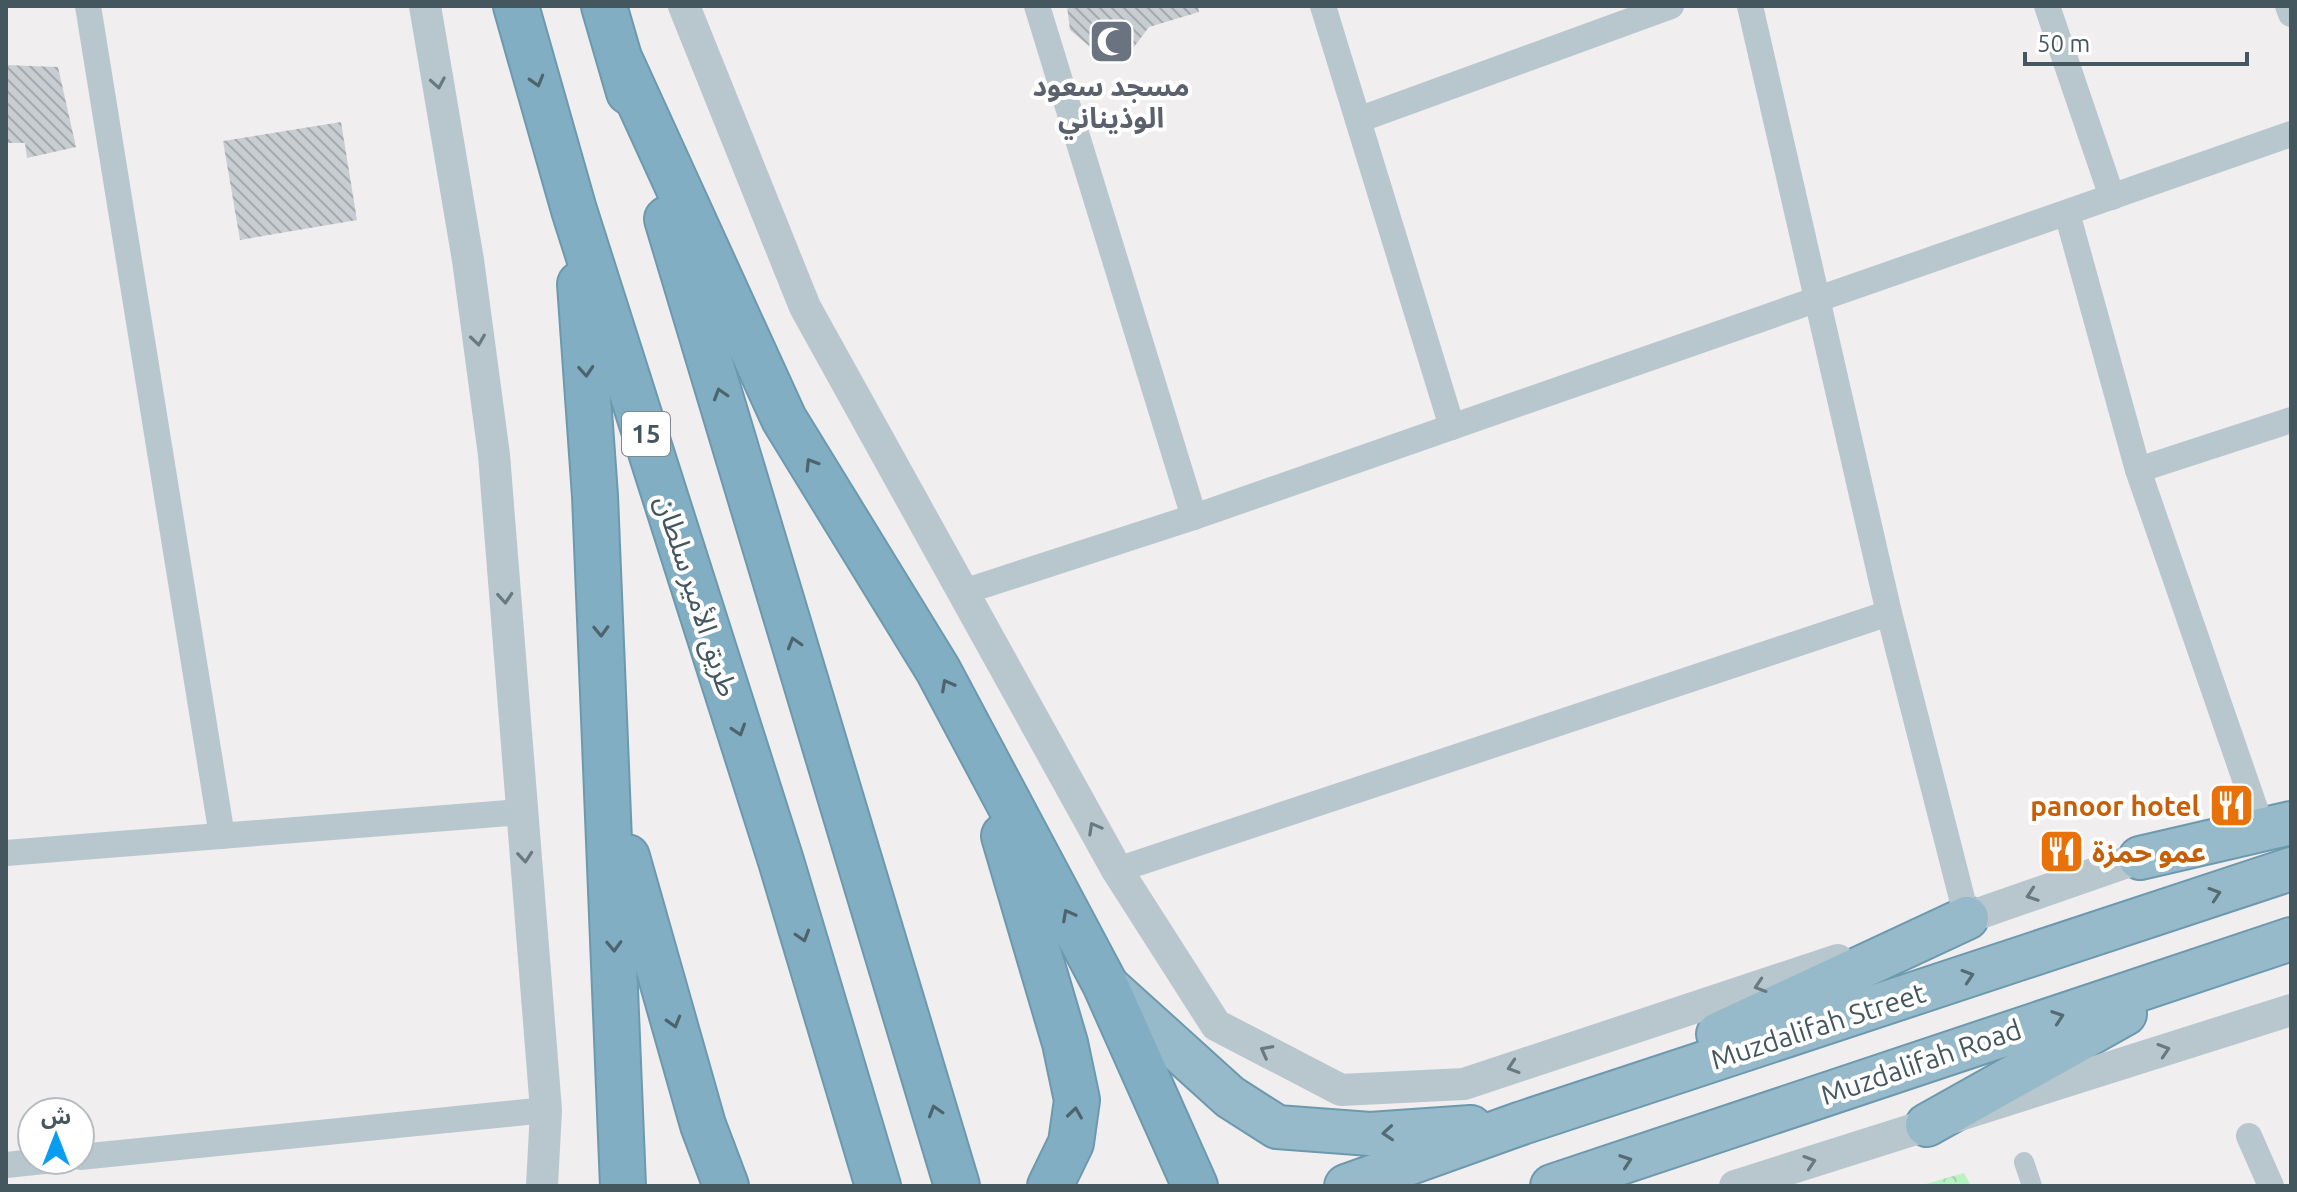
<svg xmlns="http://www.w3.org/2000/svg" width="2297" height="1192" viewBox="0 0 2297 1192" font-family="Ubuntu,'Noto Sans Arabic',sans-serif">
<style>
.park{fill:url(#park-crowns)}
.building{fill:url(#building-back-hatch)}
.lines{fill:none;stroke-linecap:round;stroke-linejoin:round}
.trunk-casing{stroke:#6d99ae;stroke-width:46}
.motorway-casing{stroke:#6d99ae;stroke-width:48}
.pedestrian{stroke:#b8c7cd;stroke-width:20}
.minor{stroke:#b8c7cd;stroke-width:26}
.tertiary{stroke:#b8c7cd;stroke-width:32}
.trunk{stroke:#96bac9;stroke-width:42}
.motorway{stroke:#81aec2;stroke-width:44}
.oneway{stroke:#4e646d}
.oneway2{stroke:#68797f}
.oneway3{stroke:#556b73}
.labels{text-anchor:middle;stroke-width:8;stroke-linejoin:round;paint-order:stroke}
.shield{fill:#fff;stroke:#7d898e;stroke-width:2}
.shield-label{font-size:26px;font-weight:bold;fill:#45575e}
.worship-label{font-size:28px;font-weight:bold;fill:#5b616d;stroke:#fff}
.street-label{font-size:28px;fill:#45575e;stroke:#fff}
.food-label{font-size:28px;font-weight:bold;fill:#c56008;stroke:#fff;text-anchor:end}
</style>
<defs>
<pattern id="park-crowns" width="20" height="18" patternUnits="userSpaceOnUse" patternTransform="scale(2)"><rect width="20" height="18" fill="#b8f3c3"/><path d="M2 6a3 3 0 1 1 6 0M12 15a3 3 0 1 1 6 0" fill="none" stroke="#a0d2aa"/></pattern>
<pattern id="building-back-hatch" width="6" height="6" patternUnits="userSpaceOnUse" patternTransform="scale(2)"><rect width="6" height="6" fill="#c8cdd2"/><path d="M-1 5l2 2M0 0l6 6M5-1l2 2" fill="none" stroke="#a4a9ae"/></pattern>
</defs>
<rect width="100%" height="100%" fill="#f1eeef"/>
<path class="park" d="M1964,1173l7,13h-52z"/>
<g class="building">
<path d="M1067,6h131l1,6 -50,15 -21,28 -20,7 -38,-32z"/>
<path d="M6,65l52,2 18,80 -49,11 -2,-15h-19z"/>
<path d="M341,122l16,98 -117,20 -17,-99z"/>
</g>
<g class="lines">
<defs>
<g id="trunk">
<path d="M2140,858l151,-35"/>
<path d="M1105,984l125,113 47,30 93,7 101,-7"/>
<path d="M1718,1034l249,-116"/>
<path d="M1927,1125l198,-111"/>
<path d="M1346,1186l176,-63 769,-254"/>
<path d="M1552,1186l739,-247"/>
</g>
<g id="motorway">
<path d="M516,6l58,204 207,651 97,325"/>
<path d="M604,6l25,86"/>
<path d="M621,62l163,357 154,251 167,314 90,202"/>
<path d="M667,219l290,967"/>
<path d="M580,284l15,212 28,690"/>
<path d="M1004,836l61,207 12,57 -6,43 -21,43"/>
<path d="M627,857l76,268 23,61"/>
</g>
</defs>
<use href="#trunk" class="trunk-casing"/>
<use href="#motorway" class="motorway-casing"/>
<path class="pedestrian" d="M2024,1162l8,24"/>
<g class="minor">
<path d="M88,6l134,830"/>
<path d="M1037,6l157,511"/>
<path d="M1323,6l129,421"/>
<path d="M1750,6l139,607 78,305"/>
<path d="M2047,6l65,191"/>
<path d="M2288,6l3,8"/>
<path d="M1358,120l313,-114"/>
<path d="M2067,213l71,257 120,347"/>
<path d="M2138,470l153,-50"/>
<path d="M963,592l231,-75 1097,-383"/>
<path d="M6,853l515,-41"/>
<path d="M1117,870l772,-257"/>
<path d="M2249,1136l22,50"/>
<path d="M80,1157l466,-47"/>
<path d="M6,1165l48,-5"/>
</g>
<g class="tertiary">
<path d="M425,6l43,254 26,195 52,655 -4,76"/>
<path d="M684,6l121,301 312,563 99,155 125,65 123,-6 374,-124"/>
<path d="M1946,925l213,-74"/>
<path d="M1735,1186l556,-176"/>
</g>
<use href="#trunk" class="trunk"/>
<use href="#motorway" class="motorway"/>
</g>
<defs><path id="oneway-chevron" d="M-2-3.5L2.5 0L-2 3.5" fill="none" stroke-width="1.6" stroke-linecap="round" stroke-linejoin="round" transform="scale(2)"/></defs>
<g class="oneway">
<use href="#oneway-chevron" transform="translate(537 81) rotate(74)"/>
<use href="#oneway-chevron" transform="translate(586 371) rotate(86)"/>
<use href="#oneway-chevron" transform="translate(720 394) rotate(-107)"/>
<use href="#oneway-chevron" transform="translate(811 464) rotate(-122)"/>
<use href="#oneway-chevron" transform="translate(601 631) rotate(88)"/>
<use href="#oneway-chevron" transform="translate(794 643) rotate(-107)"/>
<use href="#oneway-chevron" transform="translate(947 685) rotate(-118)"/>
<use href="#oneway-chevron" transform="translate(739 730) rotate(72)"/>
<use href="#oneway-chevron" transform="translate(1068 915) rotate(-118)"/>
<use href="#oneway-chevron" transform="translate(803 936) rotate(73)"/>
<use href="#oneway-chevron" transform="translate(614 946) rotate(88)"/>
<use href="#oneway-chevron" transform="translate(674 1022) rotate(74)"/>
<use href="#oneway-chevron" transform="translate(935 1111) rotate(-107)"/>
<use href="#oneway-chevron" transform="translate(1075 1113) rotate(-82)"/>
</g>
<g class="oneway2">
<use href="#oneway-chevron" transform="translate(438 83) rotate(80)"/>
<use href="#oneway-chevron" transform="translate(478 340) rotate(82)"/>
<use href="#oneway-chevron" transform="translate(505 598) rotate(86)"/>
<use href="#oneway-chevron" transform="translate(1094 828) rotate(-119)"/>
<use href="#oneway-chevron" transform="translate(525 857) rotate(85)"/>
<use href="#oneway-chevron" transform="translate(2032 895) rotate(161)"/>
<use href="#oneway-chevron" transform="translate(1760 986) rotate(162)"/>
<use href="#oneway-chevron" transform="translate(2164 1050) rotate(-18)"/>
<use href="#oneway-chevron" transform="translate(1266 1051) rotate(-152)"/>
<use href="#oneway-chevron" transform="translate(1513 1067) rotate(162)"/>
<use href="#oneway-chevron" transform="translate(1810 1162) rotate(-18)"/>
</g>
<g class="oneway3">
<use href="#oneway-chevron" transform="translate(2215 894) rotate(-18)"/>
<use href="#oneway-chevron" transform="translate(1968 976) rotate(-18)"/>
<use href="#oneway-chevron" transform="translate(2058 1017) rotate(-19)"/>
<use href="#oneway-chevron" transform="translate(1388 1133) rotate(176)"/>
<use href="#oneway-chevron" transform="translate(1626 1161) rotate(-19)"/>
</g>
<defs>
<symbol id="mosque-square" viewBox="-11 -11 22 22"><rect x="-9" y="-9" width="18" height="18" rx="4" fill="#6b7280" stroke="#fff"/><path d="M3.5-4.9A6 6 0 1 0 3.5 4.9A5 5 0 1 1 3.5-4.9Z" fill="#fff"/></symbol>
<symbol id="restaurant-square" viewBox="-11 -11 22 22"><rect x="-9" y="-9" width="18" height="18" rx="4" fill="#e8710a" stroke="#fff"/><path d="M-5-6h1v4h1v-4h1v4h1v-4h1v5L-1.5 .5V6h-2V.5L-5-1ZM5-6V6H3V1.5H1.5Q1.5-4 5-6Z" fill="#fff"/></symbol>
</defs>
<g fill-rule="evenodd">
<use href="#mosque-square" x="1086" y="16" width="51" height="51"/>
<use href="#restaurant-square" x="2206" y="780" width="51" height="51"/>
<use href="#restaurant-square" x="2036" y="826" width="51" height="51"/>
</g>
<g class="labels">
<rect class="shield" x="622" y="412" width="48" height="44" rx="6"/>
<g class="shield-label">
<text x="646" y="443">15</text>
</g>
<g class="worship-label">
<text x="1111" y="96">مسجد سعود<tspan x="1111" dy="32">الوذيناني</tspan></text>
</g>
<g class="street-label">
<text transform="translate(697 596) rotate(72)" y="10">طريق الأمير سلطان</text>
<text transform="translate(1818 1026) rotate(-18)" y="10">Muzdalifah Street</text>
<text transform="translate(1921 1062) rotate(-19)" y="10">Muzdalifah Road</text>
</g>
<g class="food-label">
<text x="2200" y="816">panoor hotel</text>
<text x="2092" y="862" text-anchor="start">عمو حمزة</text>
</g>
</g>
<rect width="2297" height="1192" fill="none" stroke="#45575e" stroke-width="16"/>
<g transform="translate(56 1136)"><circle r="38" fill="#ffffff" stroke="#b5bcbf" stroke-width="2"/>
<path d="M0-6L14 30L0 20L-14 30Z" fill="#089df1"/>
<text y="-12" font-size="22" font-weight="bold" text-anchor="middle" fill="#45575e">ش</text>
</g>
<path d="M2025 52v12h222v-12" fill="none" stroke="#45575e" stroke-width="4"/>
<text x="2037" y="52" font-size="24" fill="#45575e" stroke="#ffffff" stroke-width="6" paint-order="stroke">50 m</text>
</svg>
